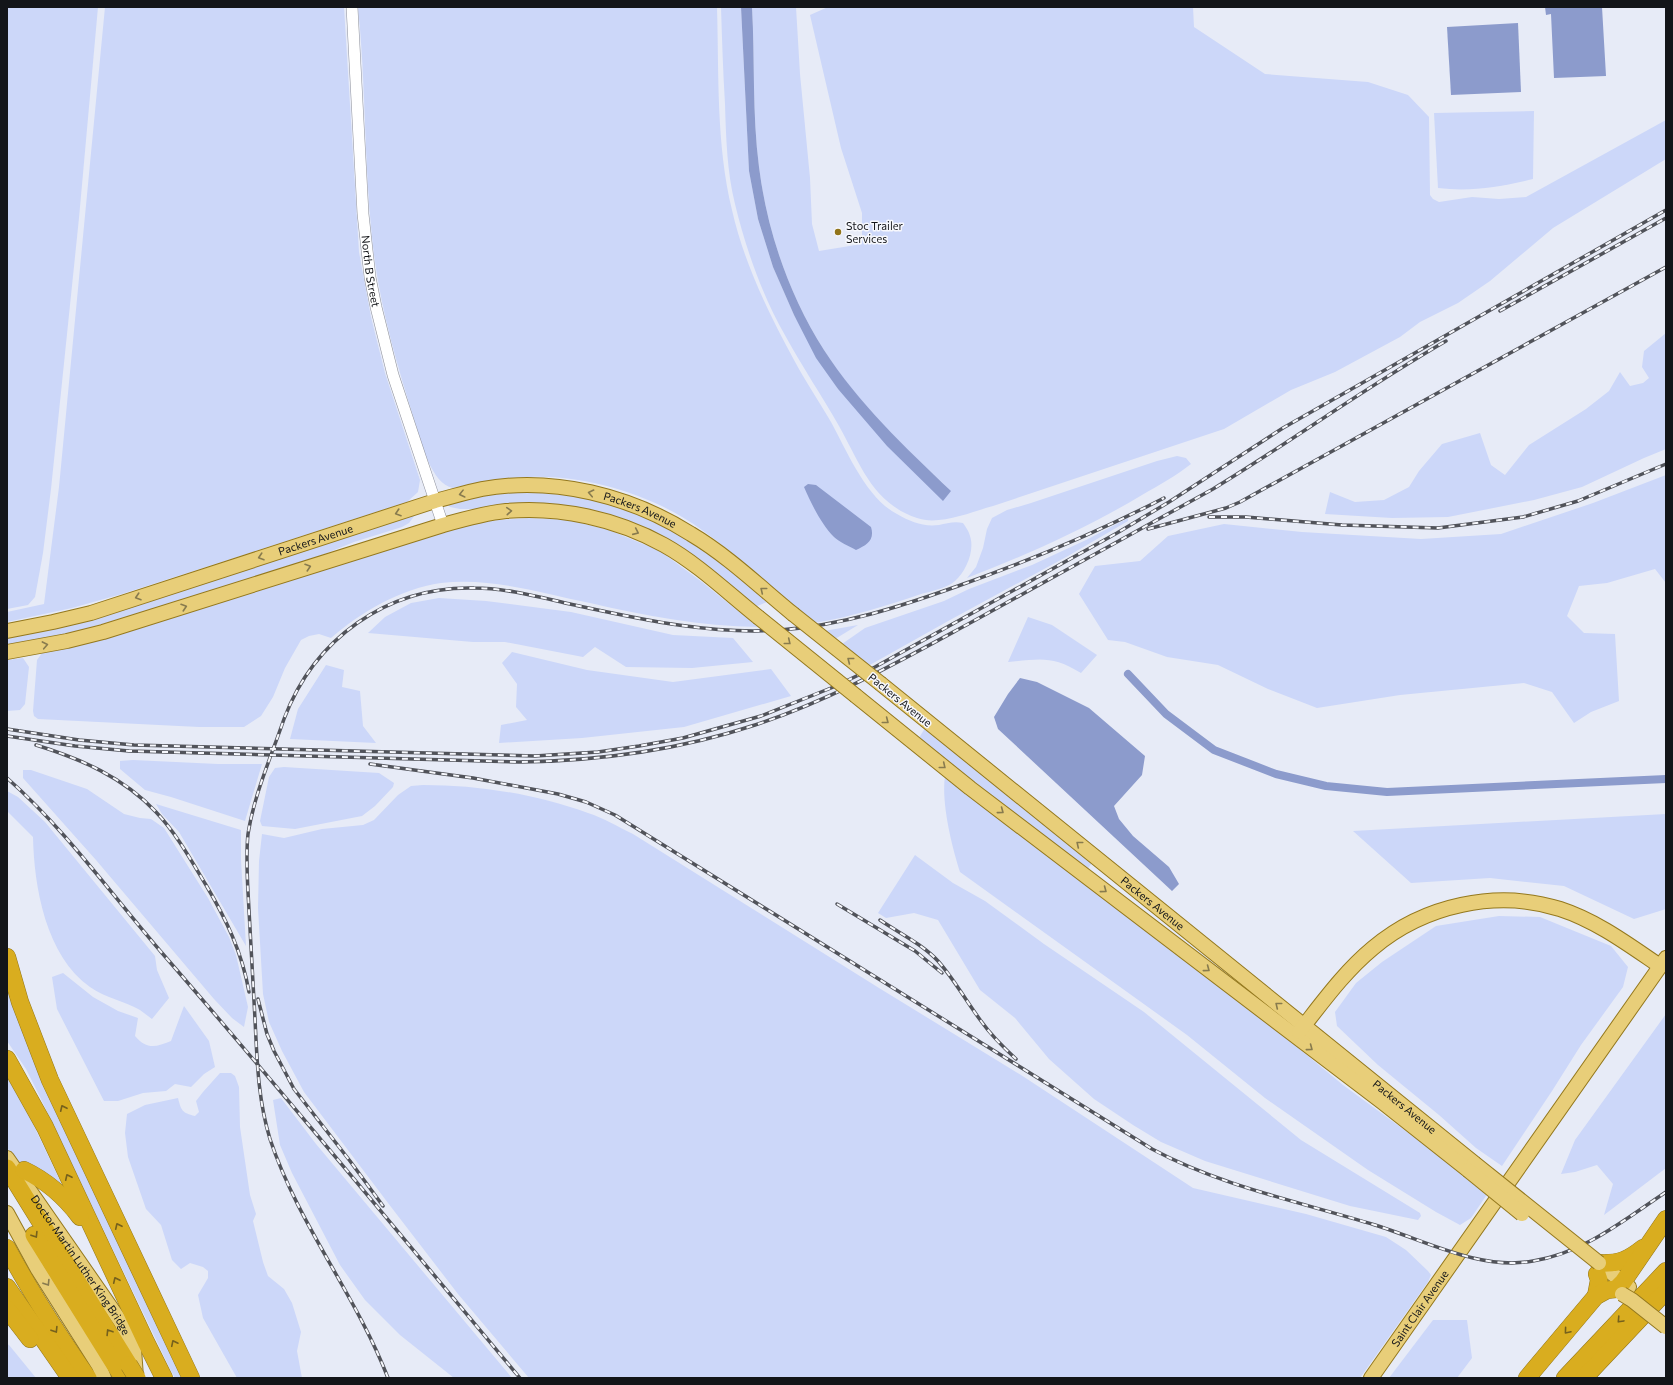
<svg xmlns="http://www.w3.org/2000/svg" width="1673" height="1385" viewBox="0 0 1673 1385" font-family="Commissioner,sans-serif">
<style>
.green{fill:#ccd7f9}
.water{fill:#8c9bcc}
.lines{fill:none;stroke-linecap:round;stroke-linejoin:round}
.canal{stroke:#8c9bcc;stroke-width:8}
.minor-casing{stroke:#8e919c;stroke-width:12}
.major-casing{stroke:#94781d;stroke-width:16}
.highway-casing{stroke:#94781d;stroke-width:18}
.minor{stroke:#fff;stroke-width:11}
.major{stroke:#e8ce79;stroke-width:14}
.highway{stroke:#d9ad1f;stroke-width:17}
.rail-casing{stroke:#51535a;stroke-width:3.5}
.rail{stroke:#f7f8fd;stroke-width:2;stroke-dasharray:6;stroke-linecap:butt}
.major-bridge-casing{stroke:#94781d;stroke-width:16;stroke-linecap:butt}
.highway-bridge-casing{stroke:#94781d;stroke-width:18;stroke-linecap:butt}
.major-bridge{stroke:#e8ce79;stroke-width:14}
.highway-bridge{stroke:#d9ad1f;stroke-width:17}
.oneway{stroke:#887b4e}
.oneway2{stroke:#76611c}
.poi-dot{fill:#91741a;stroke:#f7f8fd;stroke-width:1.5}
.labels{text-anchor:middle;stroke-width:3;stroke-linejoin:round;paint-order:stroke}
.poi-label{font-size:11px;fill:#131519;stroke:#f7f8fd;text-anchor:start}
.street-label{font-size:11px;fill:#131519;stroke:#f7f8fd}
</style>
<rect width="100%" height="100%" fill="#e7ebf7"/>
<g class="green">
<path d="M7,7h91l-19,211 -28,271 -8,64 -8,44 -7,8 -21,4z"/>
<path d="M105,7h239l15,245 12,65 14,56 35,107 -2,12 -11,10 -285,92 -50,14 -65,14v-10l37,-8 15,-117z"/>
<path d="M358,7h359c2,67 -1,137 15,203 12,53 36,102 62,150 11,21 25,41 37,62 16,29 35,76 66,92 14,8 26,13 42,11 8,-2 16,-4 24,-2 3,4 6,9 7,13 5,15 -4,35 -15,45 -6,6 -25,11 -34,13 -35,12 -70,23 -107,29 -37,-31 -73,-65 -112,-93 -46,-34 -115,-55 -171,-53 -27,0 -53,5 -78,11 -22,-4 -32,-47 -38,-66 -19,-60 -37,-122 -43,-185 -8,-76 -6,-154 -14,-230z"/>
<path d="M721,7h20l8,164 9,48 15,48 21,48 44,74 113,102c-44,-42 -94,-88 -127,-141 -35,-55 -57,-119 -65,-183 -7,-53 -4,-107 -7,-160h44l4,67 10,104 2,46 7,27 43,-7v-31l-21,-65 -31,-133 18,-8h365l1,20 71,47 103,8 40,13 21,22 1,78 3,4 6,3 33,-5 27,2 27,-2 140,-77v39l-113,69 -63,53 -32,22 -38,19 -20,15 -65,35 -44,18 -67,39 -231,77c-22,6 -54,20 -76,12 -45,-15 -57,-55 -78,-92 -17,-30 -36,-58 -53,-89 -23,-40 -40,-87 -51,-133 -8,-32 -9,-67 -10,-100 -2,-32 -3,-65 -4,-97z"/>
<path d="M1534,111l-1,68c-32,8 -63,13 -95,9l-4,-75z"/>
<path d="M1666,333v116l-22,9 -62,29 -48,13 -86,17 -56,1 -67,-4 5,-22 25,10 29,-2 25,-13 10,-16 23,-27 38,-11 11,32 14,10 24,-30 57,-36 23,-18 11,-19 10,14 13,-3 6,-5 -7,-11 2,-16z"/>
<path d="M1177,456l9,2 5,6c-15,12 -32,21 -49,31 -57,34 -113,59 -175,83l9,-11 7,-19 4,-19 5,-11 15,-8 24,-7 126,-42z"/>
<path d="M1666,475v108l-11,-14 -48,14 -28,3 -12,30 17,17 31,1 4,67 -28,11 -17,11 -22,-31 -28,-9 -124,12 -83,13 -49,-19 -50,-24 -51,-8 -42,-15 -17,-2 -29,-46 16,-28 45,-5 28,-25 56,-12 78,8 119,7 80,-5 92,-31z"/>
<path d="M520,492c44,1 87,8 128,25 45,18 82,54 119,85l-12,5 -142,-90 -129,-8h-24l-10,-2 -2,-2 38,-10z"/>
<path d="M413,514l2,1 -6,8 -7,4 -48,15 -54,22 -224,68 -69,14v-10z"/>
<path d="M527,518l42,2 40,10 51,21 42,31 56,45c-57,-1 -113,-11 -168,-24 -49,-10 -99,-26 -149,-20 -41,6 -80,29 -110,55l-12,-4 -10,2 -8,4 -16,28 -12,29 -12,19 -17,11h-45l-161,-8 -4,-3 -1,-5 4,-51 5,-7 36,-7 63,-18 309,-98 37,-9z"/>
<path d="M1128,518v3l-60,35 -118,64 -82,46 -26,-22 23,-16 79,-27 25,-12 63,-24 54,-25z"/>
<path d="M439,598l47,3 85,11 102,23 60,3 20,24 -61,6 -66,-1 -31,-20 -12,10 -78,-15h-32l-105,-9 17,-16 26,-14z"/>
<path d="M1028,617l24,8 45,30 -16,18c-29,-18 -41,-14 -73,-11z"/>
<path d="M858,625l-23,14 -11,-8z"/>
<path d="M512,652l75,18 86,12 98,-13 20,27 -107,31 -102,11 -83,5 2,-18 26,-5 -11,-13 1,-23 -15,-21z"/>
<path d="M23,658l6,9 -4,37 -5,6 -13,1v-51z"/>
<path d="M326,665l18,5 -2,17 18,4 3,35 13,17 -86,-4 8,-30z"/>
<path d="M925,728l167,135 -5,7 -168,-132z"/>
<path d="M133,760l85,4h44l-17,57 -74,-24 -26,-7 -25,-21v-8z"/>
<path d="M284,767l95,6 15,10 -1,4 -18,19 -13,10 -67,13 -33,-3 -2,-5 9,-44 6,-9z"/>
<path d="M23,770h8l56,19 37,25 16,4 11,1 13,9 44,70 21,39 7,18 12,52 -4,20 -12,-9 -18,-19 -118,-139 -73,-82z"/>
<path d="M945,776l265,199 133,110 120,88 25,20 -17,25 -11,7 -24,-13 -68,-42 -103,-72 -78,-63 -227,-163c-8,-25 -19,-69 -15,-96z"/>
<path d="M423,785c56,0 113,9 165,28 16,5 30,14 45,21l246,154 142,87 172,113 113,26 80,23 20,13 22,21 3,4 -3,7 -68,96h-831l-71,-84 -70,-91 -84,-111 -22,-41 -13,-29 -6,-28 -5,-86 1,-47 3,-27 22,4 38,-9 41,-4 11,-5 24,-25 13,-9z"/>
<path d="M7,791l11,6 27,25 110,134 2,14 12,28 -17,21c-4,-3 -8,-6 -12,-9 -15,-9 -35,-12 -50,-23 -44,-31 -56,-100 -57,-150l-26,-26z"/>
<path d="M156,804l85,26v30l5,86 -67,-114 -17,-18z"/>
<path d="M1666,814v95l-32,10 -70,-33 -74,-8 -79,5 -58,-52z"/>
<path d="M915,855l38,28 32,18 59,43 100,68 157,128 119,73 1,3 -3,4 -68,-14 -145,-45 -44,-19 -28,-17 -39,-26 -45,-40 -34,-41 -35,-28 -42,-70 -24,-7 -28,5 -8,-5z"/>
<path d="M1499,916l41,1 71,29 17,21 -5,20 -42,58 -29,46 -50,75 -26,-18 -37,-33 -61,-50 -41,-39 -2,-14 21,-29 26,-21 54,-36z"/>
<path d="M63,973l30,24 25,14 20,7 -3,18c12,14 21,11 36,5l13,-35 25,35 6,26 -11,7 -13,13 -16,-3 -9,7 -23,2 -25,8h-14l-47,-92 -5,-32z"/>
<path d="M7,976l178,402h-10l-5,-9 -130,-272 -14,-28 -19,-28z"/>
<path d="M1666,1014v154l-62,47 9,-31 -16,-19 -22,7 -14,2 14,-34z"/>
<path d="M220,1073h11l4,3 4,11 1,40 10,68 6,19 -3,7 10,41 5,14 16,13 8,14 9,29 -4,19 5,27h-65l-34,-60 -5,-23 10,-17v-7l-5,-4 -13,-4 -9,6 -9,-9 -11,-35 -15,-16 -18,-52 -3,-24 2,-19 18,-9 33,-7c3,12 4,15 17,18l4,-4 -3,-11 7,-9z"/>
<path d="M7,1077l26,47 29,61 -35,-20 -11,-4 -9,-14z"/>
<path d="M281,1098l35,46 196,234h-58l-54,-43 -35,-35 -25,-35 -48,-92 -12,-28 -7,-45z"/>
<path d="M1433,1320h34l5,38 -15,20h-68z"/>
<path d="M7,1344l2,1 27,33h-29z"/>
</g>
<g class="water">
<path d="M741,7h11c3,53 0,107 7,160 8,64 30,128 65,183 34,53 82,98 127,141l-8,10 -56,-55 -49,-57 -22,-31 -22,-43 -21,-48 -15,-48 -9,-48z"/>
<path d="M1545,7h57l4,69 -52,2 -3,-64 -5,1z"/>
<path d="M1518,23l3,69 -70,3 -4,-68z"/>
<path d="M808,484l8,1 55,42c4,13 -4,18 -15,23 -7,-4 -17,-8 -22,-13 -13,-13 -23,-34 -30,-50z"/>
<path d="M1020,678l17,4 52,26 56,48 -3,19 -28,31 5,13 14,17 36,31 10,17 -7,7 -174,-162 -4,-12 14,-23z"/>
</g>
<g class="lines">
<path class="canal" d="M1128,674l38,40 48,36 62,24 50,12 61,6 279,-13"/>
<defs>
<g id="minor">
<path id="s1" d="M352,7l11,207 7,63 6,30 17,68 50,150"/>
</g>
<g id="major">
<path id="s2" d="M7,631l46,-9 38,-9 344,-112c16,-4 32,-9 47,-12 72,-13 149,7 209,45 37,22 69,53 102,80"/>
<path d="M7,652l60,-11 36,-9 340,-107c21,-6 42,-12 63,-14 53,-5 111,8 158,34 34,19 64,48 94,72"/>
<path id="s3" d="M881,684l593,479"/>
<path d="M856,696l114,92 412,314 86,68"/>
<path d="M1299,1032c23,-29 45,-60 74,-84 51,-43 123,-59 187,-39 37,12 69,36 100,57"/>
<path id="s4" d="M7,1158l114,164 13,27 2,28"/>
<path d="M7,1213l30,55 62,98 5,12"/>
<path d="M1599,1263l30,24"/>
<path id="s5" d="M1371,1378l295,-420"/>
</g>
<g id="highway">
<path d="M7,957l13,45 30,78 141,298"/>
<path d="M7,1059l38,68 101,215 18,36"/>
<path d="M7,1168l122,197"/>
<path d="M24,1170c23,11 41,27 56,47"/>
<path d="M34,1235l89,143"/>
<path d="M7,1248c24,45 52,88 81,130"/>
<path d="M1599,1263c20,1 29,-3 44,-15"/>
<path d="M7,1287l63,91"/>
<path d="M1596,1296l3,-16 -2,-6"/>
<path d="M7,1309l23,30"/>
<path d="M1527,1378l69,-82 11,-6 9,-1 7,-7 43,-63"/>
<path d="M1565,1378l101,-107"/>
<path d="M1584,1378l82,-87"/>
</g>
</defs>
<use href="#minor" class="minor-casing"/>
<use href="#major" class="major-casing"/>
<use href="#highway" class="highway-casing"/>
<use href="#minor" class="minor"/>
<use href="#major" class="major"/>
<use href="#highway" class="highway"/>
<defs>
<g id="rail">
<path d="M1500,311l166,-93"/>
<path d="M1209,517h37l96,8 96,3 85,-11 55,-16 88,-37"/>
<path d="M1148,529l78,-21 14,-6 426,-235"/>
<path d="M7,729l72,11 55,5 401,11 63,-4 41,-6 44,-8 78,-22 75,-30 39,-19 242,-134 52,-31 114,-74 383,-218"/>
<path d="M7,736l68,10 54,5 390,11c80,-1 160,-12 236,-37 76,-25 145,-64 215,-102 81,-45 162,-89 243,-134 79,-48 153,-102 233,-148"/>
<path d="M36,745c45,14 87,32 120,67 20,21 35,48 50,73 20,34 36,67 43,107"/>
<path d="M370,764l103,14 85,16 28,8 29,13 537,334c69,37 148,53 223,76 49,15 106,46 158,36 51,-8 91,-41 133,-69"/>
<path d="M7,778c59,52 104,116 155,175 122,140 239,283 358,425"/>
<path d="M837,904l78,47 27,22"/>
<path d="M880,920c19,13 42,24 58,41 16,18 28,40 43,60 10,14 22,26 35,38"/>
<path d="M258,999l9,35 7,17 20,38 56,72 33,45"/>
<path d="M388,1378c-32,-83 -90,-154 -118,-239 -12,-39 -13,-79 -15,-120 -2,-42 -5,-85 -7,-127 -1,-19 -2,-39 0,-58 6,-39 23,-77 36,-115 30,-80 103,-133 190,-131 32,0 65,9 96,16 70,15 139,31 210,26 64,-5 119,-23 178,-44 71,-25 140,-54 206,-88"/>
</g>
</defs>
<use href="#rail" class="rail-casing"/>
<use href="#rail" class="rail"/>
<defs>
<g id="major-bridge">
<path d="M793,614l88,70"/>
<path d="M758,617l98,79"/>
<path d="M1474,1163l125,100"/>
<path d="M1468,1170l54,44"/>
<path d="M1622,1294l10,6 34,27"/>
</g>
<path id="highway-bridge" d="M129,1365l8,13"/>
</defs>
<use href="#major-bridge" class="major-bridge-casing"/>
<use href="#highway-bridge" class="highway-bridge-casing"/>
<use href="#major-bridge" class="major-bridge"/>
<use href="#highway-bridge" class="highway-bridge"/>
</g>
<defs><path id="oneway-chevron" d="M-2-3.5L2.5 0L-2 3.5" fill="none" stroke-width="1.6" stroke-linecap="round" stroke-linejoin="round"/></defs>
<g class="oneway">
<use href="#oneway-chevron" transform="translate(591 493) rotate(-168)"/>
<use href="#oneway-chevron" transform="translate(462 494) rotate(166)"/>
<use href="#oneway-chevron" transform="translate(509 511) rotate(-4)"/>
<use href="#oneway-chevron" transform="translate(398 513) rotate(162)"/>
<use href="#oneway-chevron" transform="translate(636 532) rotate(24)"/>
<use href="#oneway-chevron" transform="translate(261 557) rotate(162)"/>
<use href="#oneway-chevron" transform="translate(308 567) rotate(-18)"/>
<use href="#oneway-chevron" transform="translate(763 590) rotate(-141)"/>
<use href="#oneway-chevron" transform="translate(138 597) rotate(162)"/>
<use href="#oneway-chevron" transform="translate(184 607) rotate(-18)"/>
<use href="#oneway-chevron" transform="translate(788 642) rotate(39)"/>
<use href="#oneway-chevron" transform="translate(45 645) rotate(-11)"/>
<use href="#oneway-chevron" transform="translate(850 660) rotate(-142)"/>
<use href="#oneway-chevron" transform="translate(886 721) rotate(38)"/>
<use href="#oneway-chevron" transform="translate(943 766) rotate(39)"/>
<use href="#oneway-chevron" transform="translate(1001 811) rotate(37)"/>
<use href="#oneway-chevron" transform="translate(1079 844) rotate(-141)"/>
<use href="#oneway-chevron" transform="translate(1104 890) rotate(37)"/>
<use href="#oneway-chevron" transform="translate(1207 969) rotate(37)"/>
<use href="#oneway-chevron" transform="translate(1278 1005) rotate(-141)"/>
<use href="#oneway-chevron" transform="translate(1310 1048) rotate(37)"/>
<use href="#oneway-chevron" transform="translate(47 1283) rotate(58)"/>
</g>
<g class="oneway2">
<use href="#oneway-chevron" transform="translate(63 1108) rotate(-115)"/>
<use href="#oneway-chevron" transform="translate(68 1177) rotate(-115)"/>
<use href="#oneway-chevron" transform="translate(118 1226) rotate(-115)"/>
<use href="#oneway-chevron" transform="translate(35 1235) rotate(58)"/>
<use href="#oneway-chevron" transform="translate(116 1280) rotate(-115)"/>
<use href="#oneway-chevron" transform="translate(1620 1320) rotate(133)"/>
<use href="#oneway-chevron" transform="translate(55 1330) rotate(58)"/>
<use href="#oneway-chevron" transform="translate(1567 1331) rotate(130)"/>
<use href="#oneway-chevron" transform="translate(109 1332) rotate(-122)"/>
<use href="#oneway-chevron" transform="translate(174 1343) rotate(-116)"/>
</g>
<circle class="poi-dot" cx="838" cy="232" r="4"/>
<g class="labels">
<g class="poi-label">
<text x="846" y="230">Stoc Trailer<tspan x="846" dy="13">Services</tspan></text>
</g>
<g class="street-label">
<text dy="4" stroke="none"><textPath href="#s1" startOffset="265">North B Street</textPath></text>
<text dy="4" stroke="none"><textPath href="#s2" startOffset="658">Packers Avenue</textPath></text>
<text dy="4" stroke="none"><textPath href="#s2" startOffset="322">Packers Avenue</textPath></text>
<text transform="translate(900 700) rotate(39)" y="4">Packers Avenue</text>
<text dy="4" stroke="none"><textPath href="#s3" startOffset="349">Packers Avenue</textPath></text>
<text dy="4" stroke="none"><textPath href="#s3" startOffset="673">Packers Avenue</textPath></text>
<text dy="4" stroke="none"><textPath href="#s4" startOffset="130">Doctor Martin Luther King Bridge</textPath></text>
<text dy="4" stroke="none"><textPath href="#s5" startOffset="85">Saint Clair Avenue</textPath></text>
</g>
</g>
<rect width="1673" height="1385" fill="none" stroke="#131519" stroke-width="16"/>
</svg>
